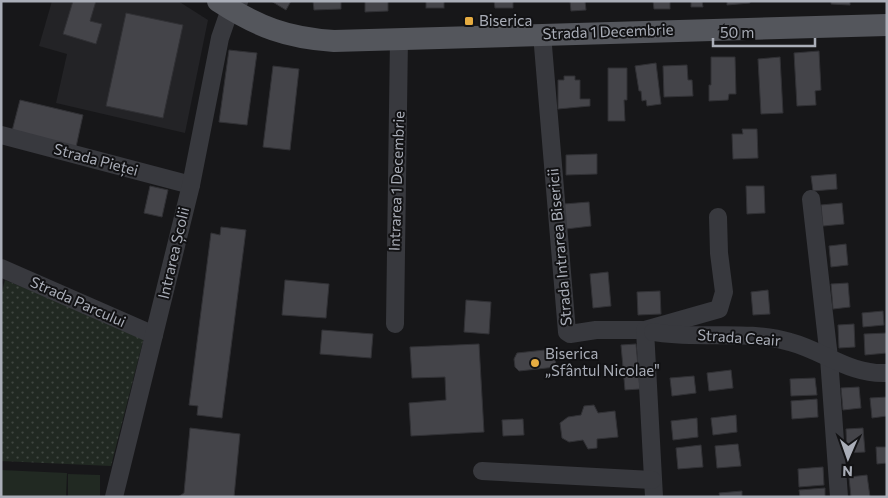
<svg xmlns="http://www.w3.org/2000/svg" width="888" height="498" viewBox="0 0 888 498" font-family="Commissioner,sans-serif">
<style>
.built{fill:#232326}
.grass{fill:url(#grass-dots)}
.garden{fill:#212922}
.building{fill:#444449;stroke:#313135}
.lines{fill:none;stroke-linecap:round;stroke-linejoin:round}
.minor{stroke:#38393e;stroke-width:18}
.major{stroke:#54565c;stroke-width:22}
.poi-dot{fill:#e6ac41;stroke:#121214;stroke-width:2}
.labels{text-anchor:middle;stroke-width:4;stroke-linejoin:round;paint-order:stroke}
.poi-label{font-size:15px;fill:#aaaeb8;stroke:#121214;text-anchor:start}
.street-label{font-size:15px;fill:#aaaeb8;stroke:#121214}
</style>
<defs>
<pattern id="grass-dots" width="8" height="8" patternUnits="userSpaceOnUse" patternTransform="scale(1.25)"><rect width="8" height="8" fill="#212922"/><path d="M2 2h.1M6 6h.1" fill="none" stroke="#3f4640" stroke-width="1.8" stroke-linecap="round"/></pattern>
</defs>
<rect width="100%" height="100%" fill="#171719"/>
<path class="built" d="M52,1h126l30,19 -23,113 -129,-30 11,-49 -28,-8z"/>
<path class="grass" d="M5,280l139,57 -33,129 -110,-5v-165z"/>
<g class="garden">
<path d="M1,470l66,3 -1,24h-65z"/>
<path d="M68,474l32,1v22h-32z"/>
</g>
<g class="building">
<path d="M73,1h23l-6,20 12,3 -6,20 -33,-10z"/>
<path d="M271,1h20l-5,9z"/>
<path d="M313,1h28v8l-27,1z"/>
<path d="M365,1h23v10l-23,1z"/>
<rect x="426" y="1" width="18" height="7"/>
<path d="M494,1h19v7h-18z"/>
<path d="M570,1h15l1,9 -15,1z"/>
<path d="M653,1h17v8h-16z"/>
<path d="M691,1h11l1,6h-12z"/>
<path d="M727,1h23v2l-23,2z"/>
<path d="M831,1h19v4l-19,-1z"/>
<path d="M126,13l57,12 -20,93 -57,-12z"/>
<path d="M229,50l28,3 -10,72 -28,-3z"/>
<path d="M819,51l2,39 -6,1 1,14 -19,1 -3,-53z"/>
<path d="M711,57h24l1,37h-7l-1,6 -19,1v-16h2z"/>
<path d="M780,57l3,56 -22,1 -3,-55z"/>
<path d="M656,63l5,41 -14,2 -1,-6 -4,1 -1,-10h-2l-4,-25z"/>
<path d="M687,65l1,15h4l1,16 -29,1 -1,-31z"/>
<path d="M273,66l26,3 -9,81 -27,-3z"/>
<path d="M608,68h19v32h-3l1,21h-17z"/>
<path d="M564,76h11v4h5v19h10v7l-32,3v-29h6z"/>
<path d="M20,100l63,15 -7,32 -64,-16z"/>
<path d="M742,129h15l1,29 -25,1 -1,-25h11z"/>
<path d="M597,154v20l-31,1v-20z"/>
<path d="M836,174l1,15 -24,2 -2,-15z"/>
<path d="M150,186l18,4 -6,27 -18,-4z"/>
<path d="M746,186h18l1,27 -18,1z"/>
<path d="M589,202l2,24 -25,3 -2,-25z"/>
<path d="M842,203l2,21 -21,2 -2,-21z"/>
<path d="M221,227l25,3 -24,188 -25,-3 1,-9 -9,-1 22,-172 9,2z"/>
<path d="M846,244l2,21 -17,2 -2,-21z"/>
<path d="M608,272l3,34 -18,2 -3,-34z"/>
<path d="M285,280l44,4 -3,34 -44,-3z"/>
<path d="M848,283l2,24 -17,2 -2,-25z"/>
<path d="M768,290l2,24 -17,1 -2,-23z"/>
<path d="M660,291l1,23 -23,1 -1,-23z"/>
<path d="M466,300l25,2 -2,32 -25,-2z"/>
<path d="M883,311l1,14 -21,2 -1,-14z"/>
<path d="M854,324l1,23 -16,1 -1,-23z"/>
<path d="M322,330l51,4 -2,24 -51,-4z"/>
<path d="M887,333v20l-22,2 -1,-21z"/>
<path d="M479,344l5,88 -73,4 -2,-33 37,-3 -1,-23 -33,1 -2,-31z"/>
<path d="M636,344l4,45 -15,1 -4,-45z"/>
<path d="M554,349l2,18 -37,4 -4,-4 -1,-8 3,-6z"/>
<path d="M731,370l2,18 -24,3 -2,-18z"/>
<path d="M694,376l2,17 -24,3 -2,-18z"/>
<path d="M815,378l2,17 -26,1 -1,-17z"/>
<path d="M859,387l2,21 -18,2 -2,-22z"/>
<path d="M887,397v19l-15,2 -2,-20z"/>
<path d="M817,399l1,18 -26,2 -1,-18z"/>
<path d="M594,405l4,8 17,-2 3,26 -21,2v9l-9,1 -5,-9 -14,2 -7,-4 -2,-15 8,-6 13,-2 3,-9z"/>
<path d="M736,415l1,17 -24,3 -2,-17z"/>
<path d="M697,418l1,19 -25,3 -2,-19z"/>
<path d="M523,419l1,16 -21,1 -1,-16z"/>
<path d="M190,428l50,6 -6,63h-56l6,-4z"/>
<path d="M863,428l2,24 -18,1 -1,-24z"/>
<path d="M738,444l3,22 -24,2 -2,-22z"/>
<path d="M701,445l2,22 -25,2 -2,-21z"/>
<path d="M876,447h11v16l-10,1z"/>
<path d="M823,467l1,18 -25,2 -1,-18z"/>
<path d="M867,475l3,22h-19l-2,-20z"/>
<path d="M825,488v9h-25l-1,-7z"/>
<path d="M742,491v6h-22l-1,-4z"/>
</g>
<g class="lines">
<g class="minor">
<path d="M542,34l25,298 3,2 26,-4h49l74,-21 5,-17 -5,-39 -1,-36"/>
<path d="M1,135l190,50"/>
<path d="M811,199l18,159 10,139"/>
<path d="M1,268l153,67"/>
<path d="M395,324l4,-286"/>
<path d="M645,330l9,167"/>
<path d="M653,332c45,8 93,-3 137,10 34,9 60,33 97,31"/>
<path d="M482,471l170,9"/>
<path d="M114,497l77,-312 29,-147 10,-29 9,-7"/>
</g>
<path class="major" d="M218,1c40,26 69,37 116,40l553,-16"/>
</g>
<g class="poi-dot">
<rect x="464" y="16" width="10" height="10" rx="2.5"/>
<circle cx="535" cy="363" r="5"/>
</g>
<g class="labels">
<g class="poi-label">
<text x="479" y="26">Biserica</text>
<text x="545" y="359">Biserica<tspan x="545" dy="17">„Sfântul Nicolae"</tspan></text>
</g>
<g class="street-label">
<text transform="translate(608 32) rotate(-2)" y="5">Strada 1 Decembrie</text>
<text transform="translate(96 160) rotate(15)" y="5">Strada Pieței</text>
<text transform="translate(397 181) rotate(-88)" y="5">Intrarea 1 Decembrie</text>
<text transform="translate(560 247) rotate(-95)" y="5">Strada Intrarea Bisericii</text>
<text transform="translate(174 253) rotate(-77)" y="5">Intrarea Școlii</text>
<text transform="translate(78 302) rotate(24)" y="5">Strada Parcului</text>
<text transform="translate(739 338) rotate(4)" y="5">Strada Ceair</text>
</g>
</g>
<rect width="888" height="498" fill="none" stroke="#aaaeb8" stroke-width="5"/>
<g transform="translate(848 458) rotate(182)" stroke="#121214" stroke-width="4" paint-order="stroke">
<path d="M0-4L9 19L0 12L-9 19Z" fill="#aaaeb8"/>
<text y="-8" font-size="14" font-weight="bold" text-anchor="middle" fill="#aaaeb8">N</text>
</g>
<path d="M713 38v8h102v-8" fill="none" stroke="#aaaeb8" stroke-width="2.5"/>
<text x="720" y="38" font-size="15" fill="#aaaeb8" stroke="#121214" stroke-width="4" paint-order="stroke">50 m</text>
</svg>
